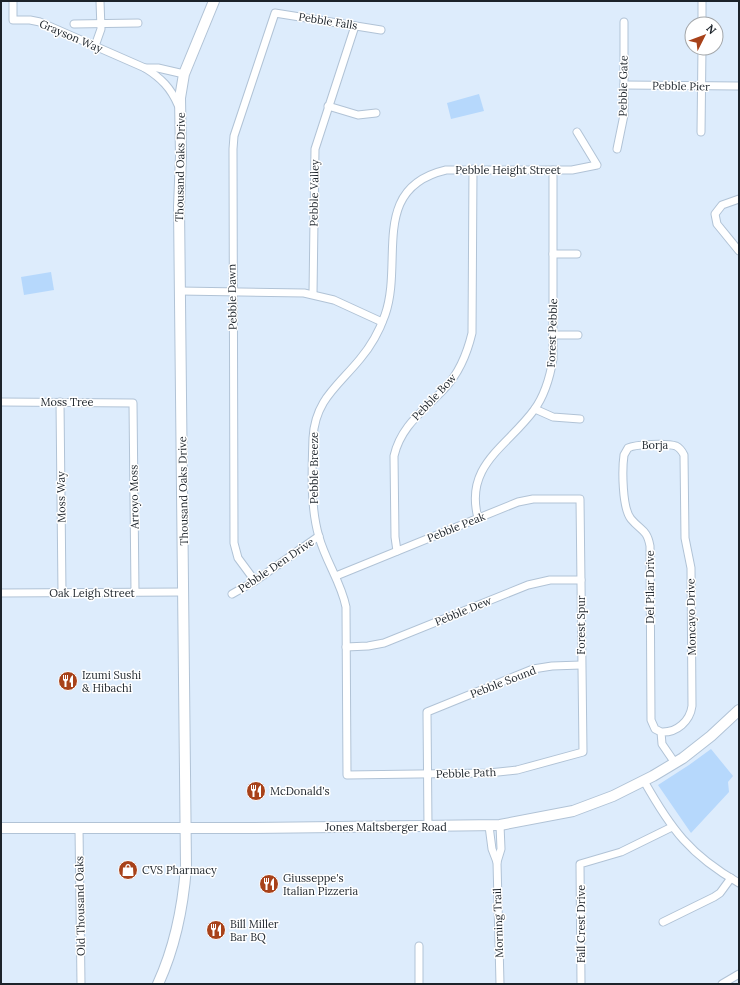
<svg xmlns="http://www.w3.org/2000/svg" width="740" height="985" viewBox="0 0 740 985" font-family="Lora,serif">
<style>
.green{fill:#b6d8fc}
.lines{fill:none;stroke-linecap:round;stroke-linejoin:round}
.street-casing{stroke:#b1c3d6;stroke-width:9}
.secondary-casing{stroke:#b1c3d6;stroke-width:12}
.street{stroke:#fff;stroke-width:7}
.secondary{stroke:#fff;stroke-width:10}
.labels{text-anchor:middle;stroke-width:3;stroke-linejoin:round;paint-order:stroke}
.street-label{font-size:11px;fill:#1c232a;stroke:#fff}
.poi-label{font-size:11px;fill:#1c232a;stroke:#fff;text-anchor:start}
</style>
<rect width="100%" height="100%" fill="#ddecfc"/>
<g class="green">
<path d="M479,94l5,17 -33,8 -4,-16z"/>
<path d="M51,272l3,18 -30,5 -3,-18z"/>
<path d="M711,749l22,27 -5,6 1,10 -38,41 -33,-48 31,-20z"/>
</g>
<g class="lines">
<defs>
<g id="street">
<path d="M13,1v19h17l10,2 105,46c16,10 26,20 33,37"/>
<path d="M74,24l64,-1"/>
<path d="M702,24v-23"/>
<path d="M95,46l6,-17 -1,-28"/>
<path d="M145,68h13l26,6"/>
<path d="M624,85l115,1"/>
<path d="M328,106l30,9 18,-2"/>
<path d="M701,132l1,-84"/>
<path d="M617,149l7,-34v-93"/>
<path d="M739,199l-17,6 -7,9 2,10 22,27"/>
<path d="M553,254h24"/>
<path d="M180,291l124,2 30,7 48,22"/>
<path d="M313,294l2,-145 40,-123"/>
<path d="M553,335h25"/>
<path d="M1,402l132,1 2,189"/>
<path d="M60,402l2,191"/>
<path d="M535,409l18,8 27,2"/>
<path d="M478,518c-14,-53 29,-71 56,-108 11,-15 16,-33 19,-51v-189"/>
<path d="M397,551l-2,-14 -1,-81c7,-31 31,-46 51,-68 15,-16 22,-34 27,-55l1,-164"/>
<path d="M336,576l182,-74 15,-3h47l3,253 -66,18 -28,3 -142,2 -1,-168c-5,-25 -20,-45 -27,-70 -9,-31 -7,-67 -6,-99 2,-38 25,-52 47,-79 11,-13 19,-27 25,-44 19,-54 -16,-127 61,-145h126l25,-5 -20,-33"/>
<path d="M255,581l-17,-23 -4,-15 -1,-394 1,-13 41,-123 106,17"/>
<path d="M1,593l183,-1"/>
<path d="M232,594l23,-13 64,-45"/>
<path d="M346,647l22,-1 16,-3 144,-58 22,-5h31"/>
<path d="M661,732l-6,-3 -4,-9 -1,-174c-3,-17 -9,-15 -19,-27 -9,-11 -9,-50 -7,-64l4,-7c8,-4 39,-5 48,-2 4,2 6,5 8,9l1,83 6,30 1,138c-2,15 -15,27 -31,26l1,12 13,19"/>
<path d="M644,781c27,48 46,74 95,102"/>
<path d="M500,825l1,24 -4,13 3,122"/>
<path d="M489,826l3,23 5,13"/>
<path d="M428,827l-1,-115 106,-43 19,-3 29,-1"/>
<path d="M79,828l2,156"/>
<path d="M663,922l51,-25 6,-4 11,-15"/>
<path d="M419,984v-38"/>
<path d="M581,984l-1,-120 41,-12 51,-25"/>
<path d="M722,984l17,-10"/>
</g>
<g id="secondary">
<path d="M1,828h246l253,-3 73,-14 40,-15 40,-20 30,-18 28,-22 28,-26"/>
<path d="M158,984c17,-37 25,-77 28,-117l-7,-660 2,-51 -1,-58 4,-24 30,-73"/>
</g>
</defs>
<use href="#street" class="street-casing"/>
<use href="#secondary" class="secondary-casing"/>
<use href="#street" class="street"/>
<use href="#secondary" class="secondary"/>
</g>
<defs>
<symbol id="restaurant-disc" viewBox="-11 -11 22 22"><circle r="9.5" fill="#a8421a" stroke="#fff"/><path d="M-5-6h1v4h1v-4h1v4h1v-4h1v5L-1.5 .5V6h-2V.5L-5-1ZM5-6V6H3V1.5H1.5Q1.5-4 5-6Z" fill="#fff"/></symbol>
<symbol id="shop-disc" viewBox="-11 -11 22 22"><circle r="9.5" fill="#a8421a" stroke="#fff"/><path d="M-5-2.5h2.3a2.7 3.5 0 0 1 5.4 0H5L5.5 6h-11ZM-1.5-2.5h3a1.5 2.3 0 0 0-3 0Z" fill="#fff"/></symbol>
</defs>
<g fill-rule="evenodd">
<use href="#restaurant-disc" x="57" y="670" width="22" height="22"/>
<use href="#restaurant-disc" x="245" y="780" width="22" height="22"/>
<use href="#shop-disc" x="117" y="859" width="22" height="22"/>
<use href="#restaurant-disc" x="258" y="873" width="22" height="22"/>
<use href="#restaurant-disc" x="205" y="919" width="22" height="22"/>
</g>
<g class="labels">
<g class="street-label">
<text transform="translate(328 21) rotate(9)" y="4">Pebble Falls</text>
<text transform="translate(71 36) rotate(23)" y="4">Grayson Way</text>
<text transform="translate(623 86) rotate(-89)" y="4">Pebble Gate</text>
<text transform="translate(681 86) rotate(1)" y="4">Pebble Pier</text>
<text transform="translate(180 167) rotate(-89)" y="4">Thousand Oaks Drive</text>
<text x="508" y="174">Pebble Height Street</text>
<text transform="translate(314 193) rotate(-89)" y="4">Pebble Valley</text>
<text transform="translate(232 297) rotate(-91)" y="4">Pebble Dawn</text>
<text transform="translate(552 333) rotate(-88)" y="4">Forest Pebble</text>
<text transform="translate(434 397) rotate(-47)" y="4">Pebble Bow</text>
<text x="67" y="406">Moss Tree</text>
<text x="655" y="449">Borja</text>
<text transform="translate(314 468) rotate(-90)" y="4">Pebble Breeze</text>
<text transform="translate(183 491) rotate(-91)" y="4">Thousand Oaks Drive</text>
<text transform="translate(61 497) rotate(-91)" y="4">Moss Way</text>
<text transform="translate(134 497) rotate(-91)" y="4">Arroyo Moss</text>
<text transform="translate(456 527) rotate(-22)" y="4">Pebble Peak</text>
<text transform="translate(276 565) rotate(-34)" y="4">Pebble Den Drive</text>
<text transform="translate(650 587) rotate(-90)" y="4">Del Pilar Drive</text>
<text x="92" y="597">Oak Leigh Street</text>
<text transform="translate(463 611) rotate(-22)" y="4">Pebble Dew</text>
<text transform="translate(691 617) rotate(-91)" y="4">Moncayo Drive</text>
<text transform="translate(581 625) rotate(-90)" y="4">Forest Spur</text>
<text transform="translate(503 682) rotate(-21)" y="4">Pebble Sound</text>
<text transform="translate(466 773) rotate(-2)" y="4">Pebble Path</text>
<text x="386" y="831">Jones Maltsberger Road</text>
<text transform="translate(80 906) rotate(-91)" y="4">Old Thousand Oaks</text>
<text transform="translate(498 923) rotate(-92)" y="4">Morning Trail</text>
<text transform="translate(581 924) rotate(-90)" y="4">Fall Crest Drive</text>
</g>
<g class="poi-label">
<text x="82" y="679">Izumi Sushi<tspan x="82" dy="13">&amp; Hibachi</tspan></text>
<text x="270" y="795">McDonald's</text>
<text x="142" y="874">CVS Pharmacy</text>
<text x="283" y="882">Giusseppe's<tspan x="283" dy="13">Italian Pizzeria</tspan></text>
<text x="230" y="928">Bill Miller<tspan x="230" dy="13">Bar BQ</tspan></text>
</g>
</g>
<rect width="740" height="985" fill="none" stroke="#1c232a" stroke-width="4"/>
<g transform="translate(704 36) rotate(48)"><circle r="19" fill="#ffffff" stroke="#a4a7aa"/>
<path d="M0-3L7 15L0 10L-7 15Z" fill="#a8421a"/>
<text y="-6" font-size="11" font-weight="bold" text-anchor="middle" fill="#1c232a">N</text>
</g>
</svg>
